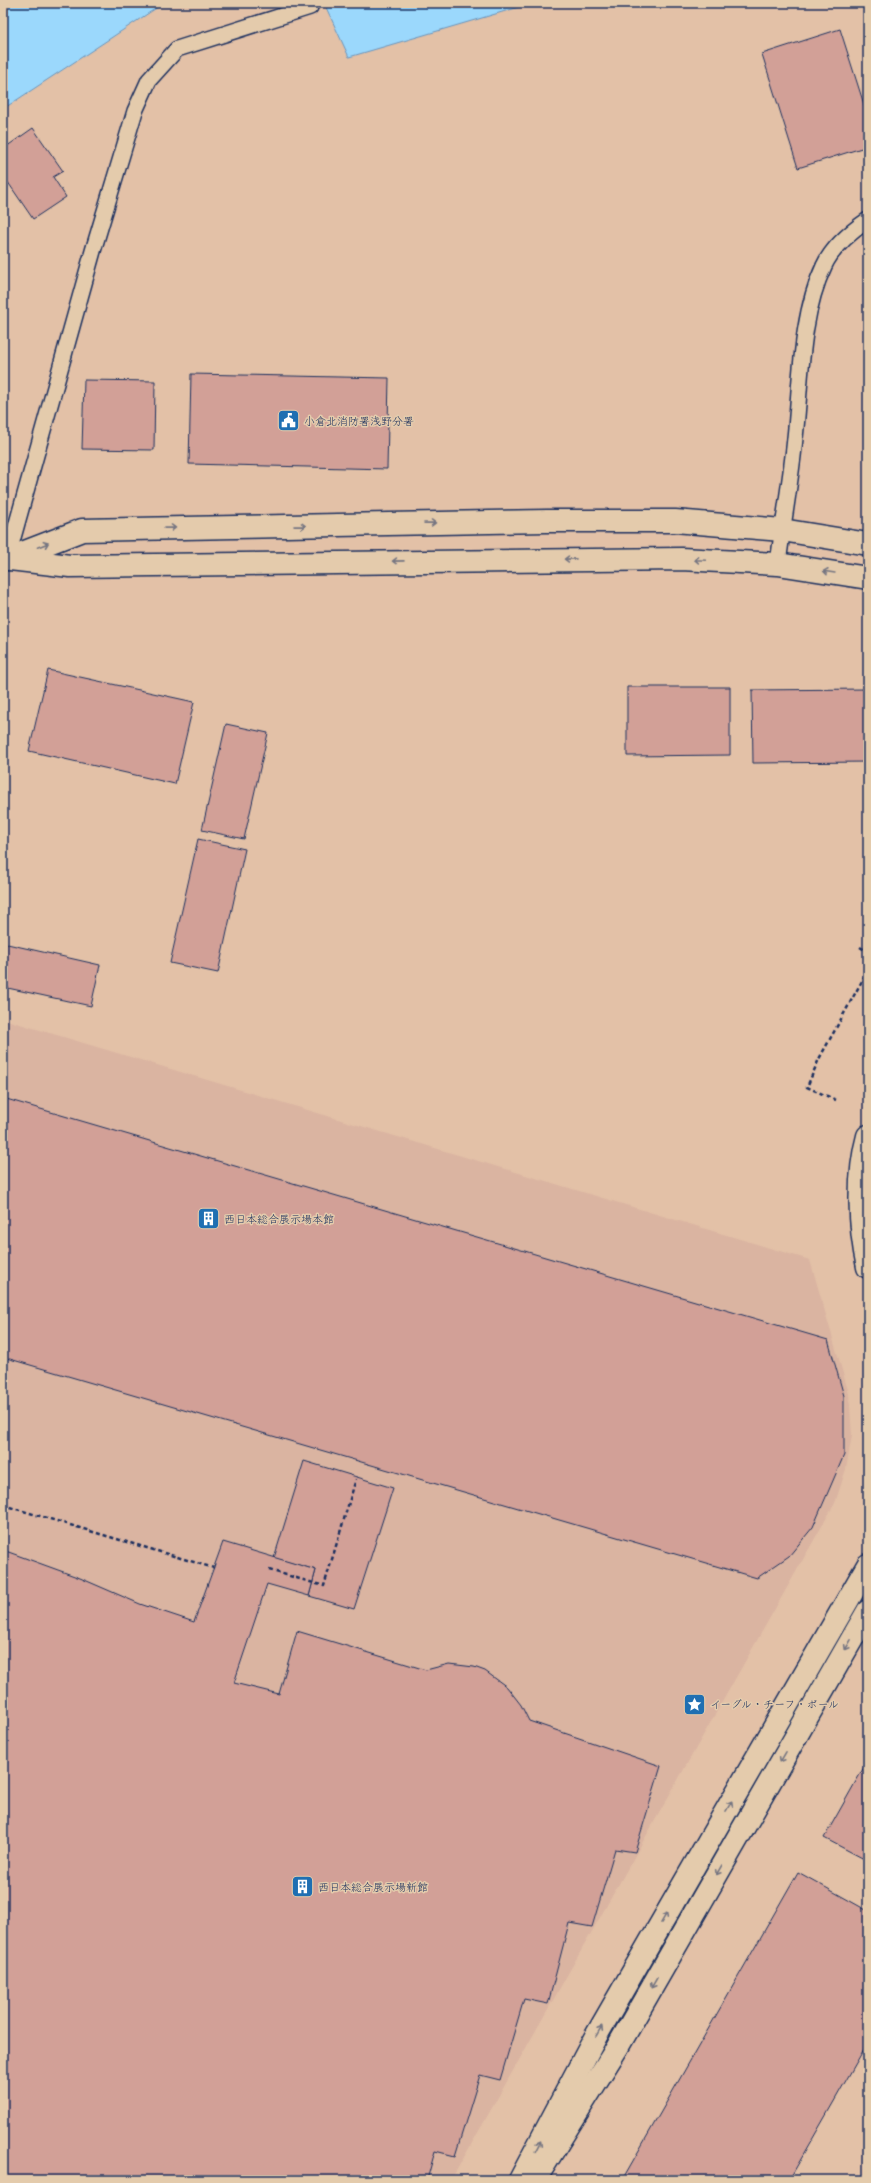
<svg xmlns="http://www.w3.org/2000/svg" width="871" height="2183" viewBox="0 0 871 2183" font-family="Kalam,'Klee One',sans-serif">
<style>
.built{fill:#dab4a1}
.water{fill:#9bd8fc;stroke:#6894bd}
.building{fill:#d2a097;stroke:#1b2f5e}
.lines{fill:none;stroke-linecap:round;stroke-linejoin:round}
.service-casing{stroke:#1b2f5e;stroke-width:18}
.tertiary-casing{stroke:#1b2f5e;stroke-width:25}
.path{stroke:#1b2f5e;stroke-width:2.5;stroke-dasharray:4 3;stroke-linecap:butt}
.service{stroke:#e4cbac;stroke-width:15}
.tertiary{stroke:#e4cbac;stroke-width:22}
.oneway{stroke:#757581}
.labels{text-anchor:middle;stroke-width:3;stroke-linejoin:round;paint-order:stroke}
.poi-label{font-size:11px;fill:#1b2f5e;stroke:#e4cbac;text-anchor:start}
</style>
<rect width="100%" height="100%" fill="#e3c1a7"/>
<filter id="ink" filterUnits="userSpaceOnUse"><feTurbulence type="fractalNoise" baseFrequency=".025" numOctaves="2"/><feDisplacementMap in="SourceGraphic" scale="8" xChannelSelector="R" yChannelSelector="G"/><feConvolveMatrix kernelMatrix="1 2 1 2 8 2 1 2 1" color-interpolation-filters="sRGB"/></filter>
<g filter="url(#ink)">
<path class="built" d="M3,1019l807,241 39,134 3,41 -6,34 -11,34 -384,677h-448z"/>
<g class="water">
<path d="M3,3h161l-161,106z"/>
<path d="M324,3h209l-184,54z"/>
</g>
<g class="building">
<path d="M840,29l28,88v29l-70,22 -36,-114z"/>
<path d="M33,128l30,43 -10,6 13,20 -33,22 -30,-44v-26z"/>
<path d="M191,374l198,4 -2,91 -198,-5z"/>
<path d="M84,380l71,1 -1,69 -72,-1z"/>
<path d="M48,670l146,32 -19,82 -146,-33z"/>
<path d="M627,687h103v68l-103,1z"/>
<path d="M868,689v73l-115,1 -1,-73z"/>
<path d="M226,724l42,9 -24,106 -42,-9z"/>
<path d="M198,839l47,10 -27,124 -48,-10z"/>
<path d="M3,943l97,22 -9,41 -88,-19z"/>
<path d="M3,1098l825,242 16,56v59l-31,72 -24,29 -32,22 -754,-221z"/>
<path d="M304,1461l89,27 -39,121 -45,-13 7,-26 -42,-12z"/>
<path d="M223,1542l93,28 -7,26 -42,-12 -33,99 45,11 18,-63 129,39 23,-6 25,3 11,4 22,16 14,18 8,16 132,45 -26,86 -20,-3 -23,78 -23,-4 -21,81 -24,-5 -24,81 -20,-5 -25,81 -20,-5 -8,29h-424v-630l77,28 60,26 54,18z"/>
<path d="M868,1760v101l-44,-23z"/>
<path d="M798,1872l70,39v131l-79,138h-167z"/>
</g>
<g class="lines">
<defs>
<g id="service">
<path d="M7,559l86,-308 42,-140 14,-31 28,-31 133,-42"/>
<path d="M778,564c5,-42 13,-84 17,-126 6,-55 5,-122 29,-172 8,-18 28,-35 44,-46"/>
</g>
<g id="tertiary">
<path d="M7,559l75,-29 465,-9h128l107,9 86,14"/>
<path d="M10,559l60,7 611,-7 97,5 90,14"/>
<path d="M868,1136c-11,40 -9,91 0,131"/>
<path d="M536,2178l81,-130 251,-437"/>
<path d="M520,2180l76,-144 272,-471"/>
</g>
</defs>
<use href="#service" class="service-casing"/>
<use href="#tertiary" class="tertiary-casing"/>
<g class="path">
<path d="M860,947l8,5"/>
<path d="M836,1100l-29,-13 12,-28 49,-89"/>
<path d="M3,1505l211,63"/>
<path d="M269,1570l55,16 32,-107"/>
</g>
<use href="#service" class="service"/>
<use href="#tertiary" class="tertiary"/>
</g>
<defs><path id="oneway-shaft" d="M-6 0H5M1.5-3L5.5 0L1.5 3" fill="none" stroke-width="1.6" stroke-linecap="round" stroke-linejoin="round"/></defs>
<g class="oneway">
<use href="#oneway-shaft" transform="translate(430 523) rotate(-1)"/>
<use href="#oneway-shaft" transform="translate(300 526) rotate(-1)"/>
<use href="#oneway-shaft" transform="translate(170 528) rotate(-1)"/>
<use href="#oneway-shaft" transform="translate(43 545) rotate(-21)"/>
<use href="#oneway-shaft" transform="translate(570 559) rotate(179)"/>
<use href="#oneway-shaft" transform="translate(700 560) rotate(-177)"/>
<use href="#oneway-shaft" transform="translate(398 561) rotate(179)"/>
<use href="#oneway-shaft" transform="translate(829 572) rotate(-171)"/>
<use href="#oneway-shaft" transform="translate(848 1645) rotate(120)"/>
<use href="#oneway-shaft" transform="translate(783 1757) rotate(120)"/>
<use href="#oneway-shaft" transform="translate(729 1806) rotate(-60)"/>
<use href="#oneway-shaft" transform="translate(719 1870) rotate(120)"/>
<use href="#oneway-shaft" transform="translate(664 1918) rotate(-60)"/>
<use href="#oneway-shaft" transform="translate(654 1983) rotate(120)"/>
<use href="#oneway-shaft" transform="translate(599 2031) rotate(-60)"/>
<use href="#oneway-shaft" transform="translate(538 2146) rotate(-62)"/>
</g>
</g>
<defs>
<symbol id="civic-square" viewBox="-11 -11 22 22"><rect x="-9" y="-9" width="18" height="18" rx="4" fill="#1f6fb2" stroke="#e4cbac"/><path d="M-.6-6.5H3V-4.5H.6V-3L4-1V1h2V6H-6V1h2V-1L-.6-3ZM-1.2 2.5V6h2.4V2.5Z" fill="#fff"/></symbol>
<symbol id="building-square" viewBox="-11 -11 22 22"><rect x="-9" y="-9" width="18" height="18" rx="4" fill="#1f6fb2" stroke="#e4cbac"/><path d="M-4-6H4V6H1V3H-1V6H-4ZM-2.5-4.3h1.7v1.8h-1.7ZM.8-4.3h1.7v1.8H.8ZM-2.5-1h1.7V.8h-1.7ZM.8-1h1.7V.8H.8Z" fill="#fff"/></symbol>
<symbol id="sight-square" viewBox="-11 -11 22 22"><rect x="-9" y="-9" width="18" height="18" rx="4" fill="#1f6fb2" stroke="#e4cbac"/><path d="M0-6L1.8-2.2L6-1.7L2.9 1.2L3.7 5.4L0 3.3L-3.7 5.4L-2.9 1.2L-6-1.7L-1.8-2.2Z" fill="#fff"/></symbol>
</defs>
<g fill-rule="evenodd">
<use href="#civic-square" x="276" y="408" width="25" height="25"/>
<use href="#building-square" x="196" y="1206" width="25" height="25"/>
<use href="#sight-square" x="682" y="1692" width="25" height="25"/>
<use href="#building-square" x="290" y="1874" width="25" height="25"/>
</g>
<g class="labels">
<g class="poi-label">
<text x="304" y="425">小倉北消防署浅野分署</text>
<text x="224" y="1223">西日本総合展示場本館</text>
<text x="710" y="1708">イーグル・チーフ・ポール</text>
<text x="318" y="1891">西日本総合展示場新館</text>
</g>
</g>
<rect width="871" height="2183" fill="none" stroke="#e4cbac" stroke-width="16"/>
<rect x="8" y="8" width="855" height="2167" fill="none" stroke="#1b2f5e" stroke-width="1.5" filter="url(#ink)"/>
</svg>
